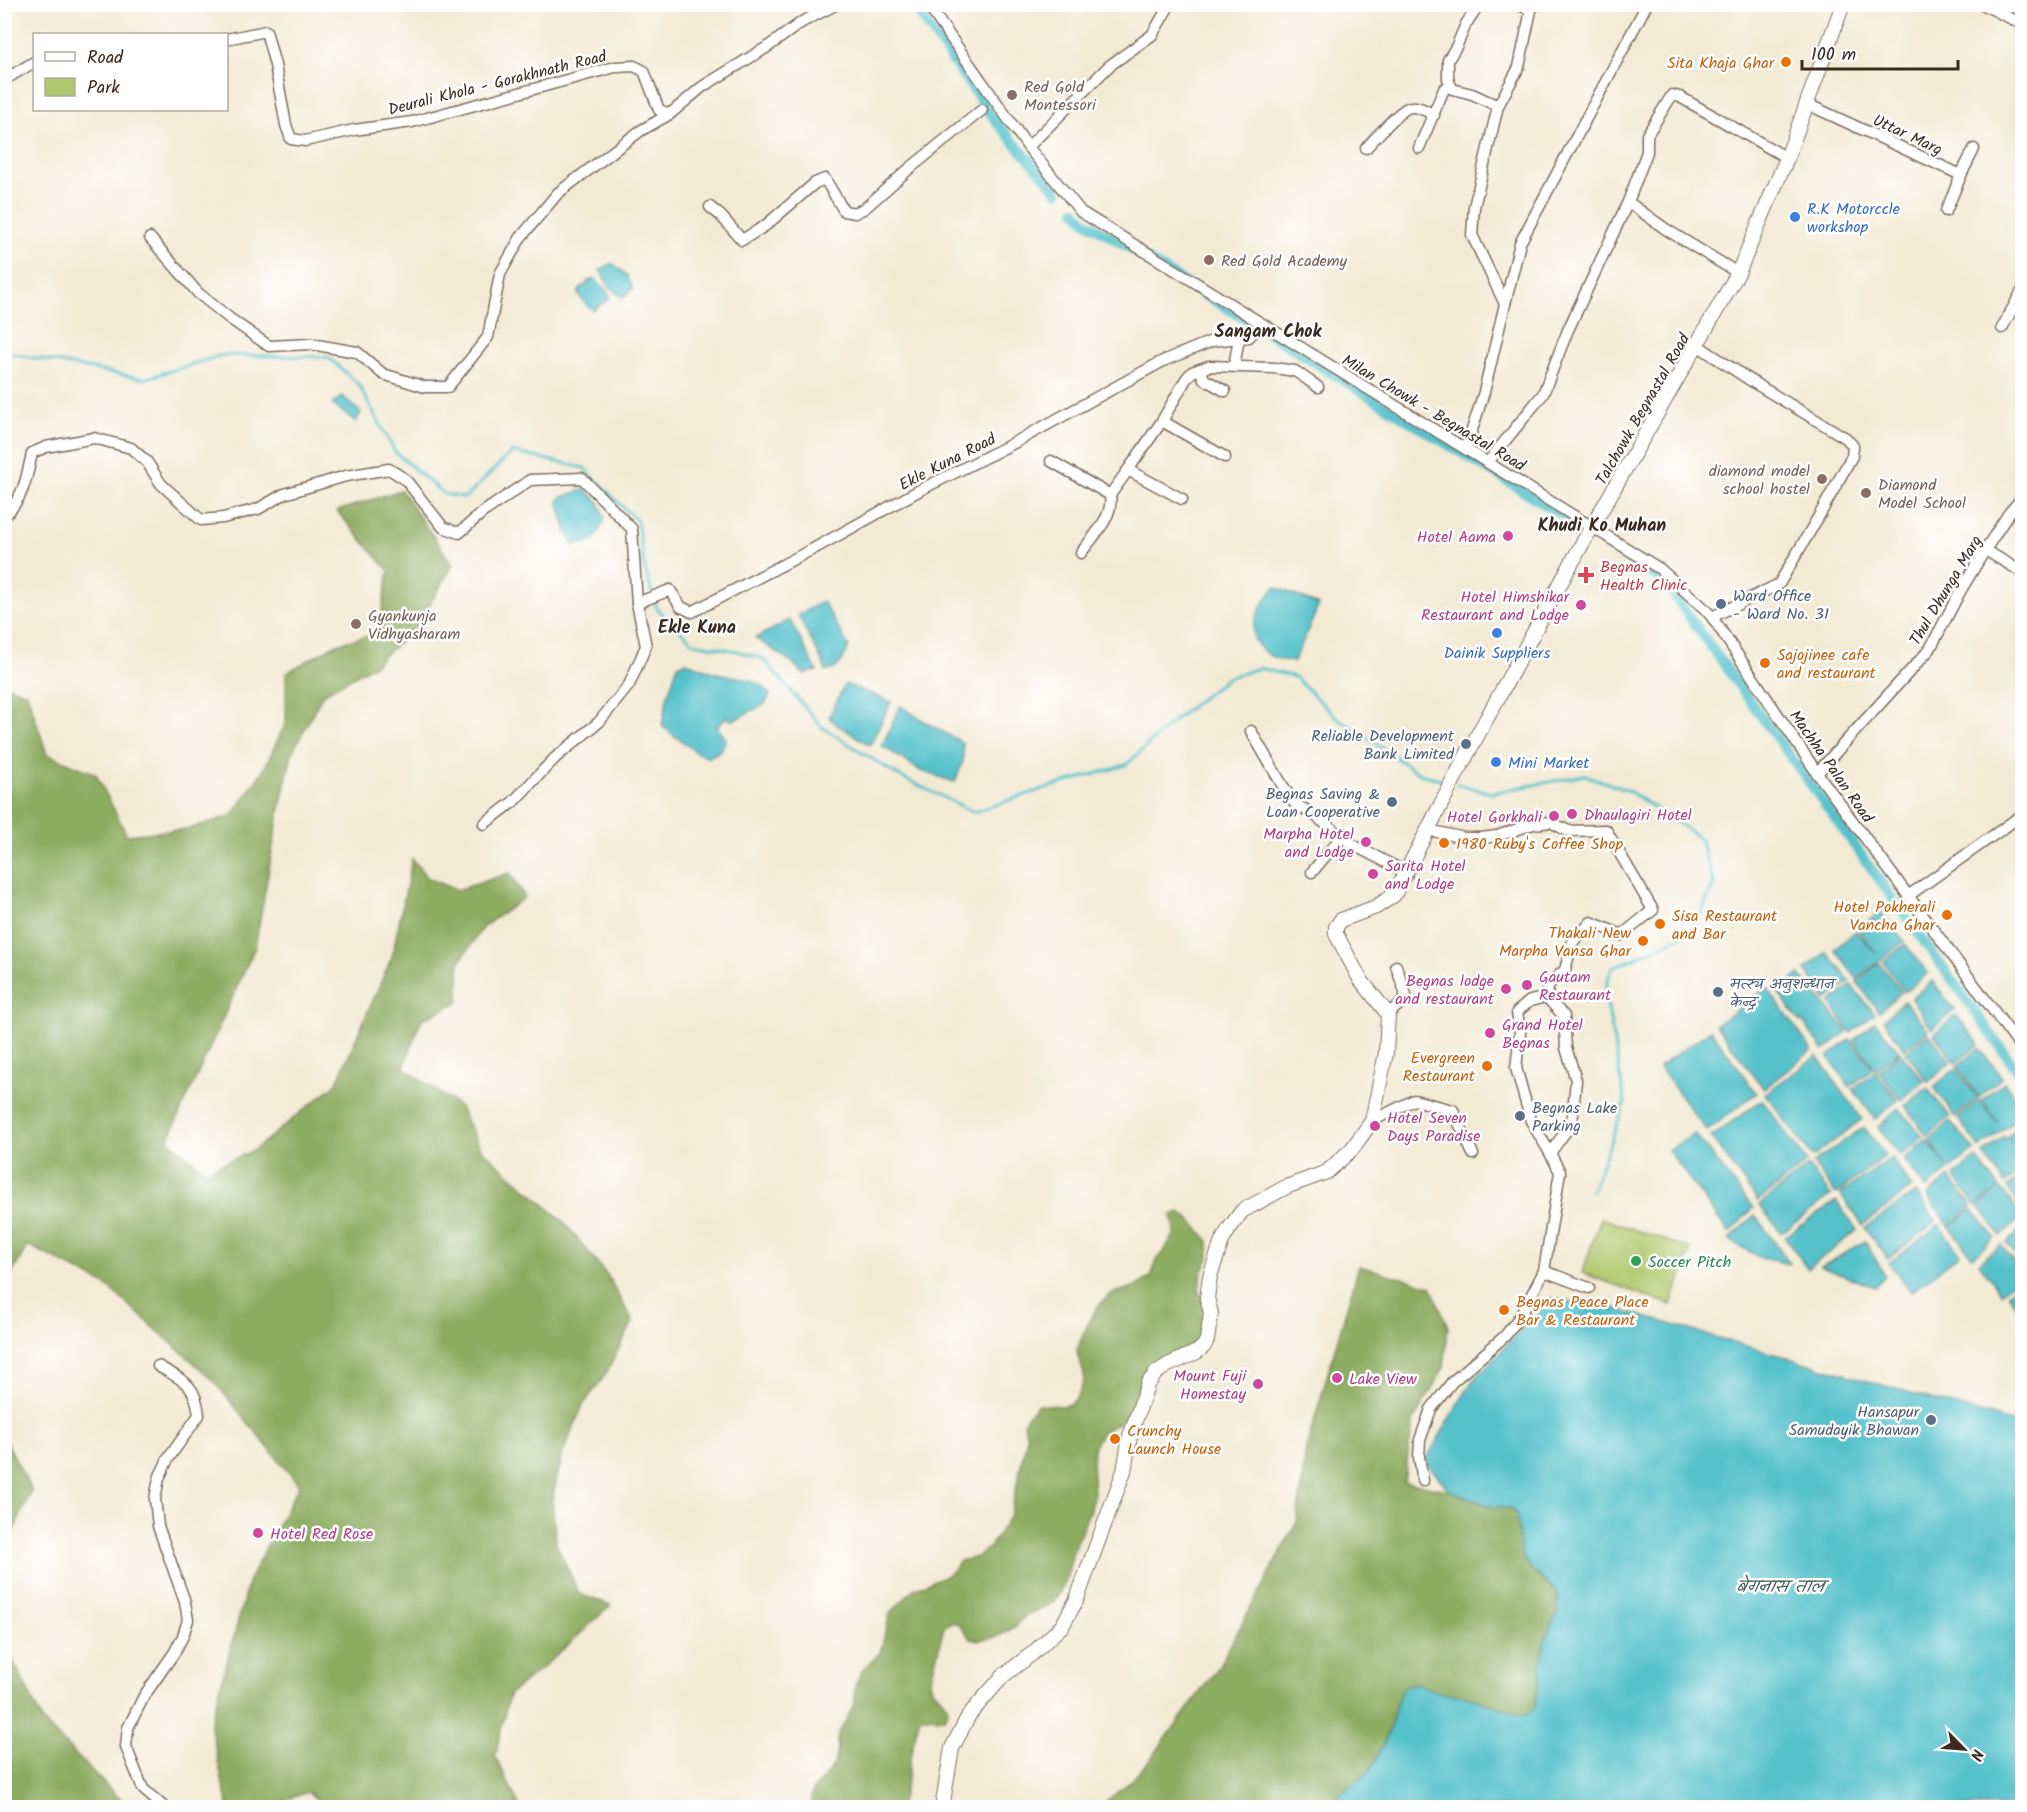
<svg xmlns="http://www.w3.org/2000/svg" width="2027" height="1812" viewBox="0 0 2027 1812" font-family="Kalam,'Playpen Sans Deva',sans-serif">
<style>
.green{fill:#b0c86d;stroke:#767946;stroke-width:1.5}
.forest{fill:#8cac60;stroke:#646b3f;stroke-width:1.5}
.water{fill:#54c1cb;stroke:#487674;stroke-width:1.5}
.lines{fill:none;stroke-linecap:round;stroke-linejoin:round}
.stream{stroke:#54c1cb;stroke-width:3}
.canal{stroke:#54c1cb;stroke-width:10}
.minor-casing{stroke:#7b6d5e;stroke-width:13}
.major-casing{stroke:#7b6d5e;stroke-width:16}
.minor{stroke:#fff;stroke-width:10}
.major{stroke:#fff;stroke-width:14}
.food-dot{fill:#e8710a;stroke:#fff;stroke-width:2}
.education-dot{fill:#8d6e63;stroke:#fff;stroke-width:2}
.shop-dot{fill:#3f7fe0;stroke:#fff;stroke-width:2}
.hotel-dot{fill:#d1479c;stroke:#fff;stroke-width:2}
.health-dot{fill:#e0444e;stroke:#fff;stroke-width:2}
.service-dot{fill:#5c6f8a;stroke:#fff;stroke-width:2}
.leisure-dot{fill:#2e9e5b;stroke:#fff;stroke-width:2}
.labels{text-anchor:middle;stroke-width:5;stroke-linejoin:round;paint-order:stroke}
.food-label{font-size:16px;fill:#c56008;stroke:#fff;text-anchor:start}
.street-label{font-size:16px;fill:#3b2a1e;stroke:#fff}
.education-label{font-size:16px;fill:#785e54;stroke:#fff;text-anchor:start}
.shop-label{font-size:16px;fill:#366cbe;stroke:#fff;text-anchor:start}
.hotel-label{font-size:16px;fill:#b23c85;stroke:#fff;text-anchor:start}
.health-label{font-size:16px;fill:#be3a42;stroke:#fff;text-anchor:start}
.service-label{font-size:16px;fill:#4e5e75;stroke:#fff;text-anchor:start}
.leisure-label{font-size:16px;fill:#27864d;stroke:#fff;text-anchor:start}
.neighbourhood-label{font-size:18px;font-weight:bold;fill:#3b2a1e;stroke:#fff}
.water-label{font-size:18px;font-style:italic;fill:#445f5b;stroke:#fff}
</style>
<rect width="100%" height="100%" fill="#fff"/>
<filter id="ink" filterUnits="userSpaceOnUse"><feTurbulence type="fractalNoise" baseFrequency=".0167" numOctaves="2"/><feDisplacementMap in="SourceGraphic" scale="12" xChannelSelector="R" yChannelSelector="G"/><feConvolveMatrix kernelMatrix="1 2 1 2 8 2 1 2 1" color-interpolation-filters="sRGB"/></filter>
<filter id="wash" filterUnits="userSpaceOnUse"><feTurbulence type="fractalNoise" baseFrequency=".008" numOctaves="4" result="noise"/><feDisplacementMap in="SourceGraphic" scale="24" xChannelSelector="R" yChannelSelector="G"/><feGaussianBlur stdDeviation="1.35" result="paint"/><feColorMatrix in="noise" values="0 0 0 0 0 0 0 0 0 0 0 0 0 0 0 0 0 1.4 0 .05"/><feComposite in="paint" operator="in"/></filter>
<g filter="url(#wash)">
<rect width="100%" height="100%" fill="#f3ead4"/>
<path class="green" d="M1601,1218l90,31 -20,56 -89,-32z"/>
<g class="forest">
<path d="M401,490l52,75 -37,62 -42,38 -51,29 -31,59 -13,59 -24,135 -87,193 37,31 49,-21 82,-66 56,-127 20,-98 16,19 29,12 53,-17 15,24 -42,30 -24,36v39l-38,18 -17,48 55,38 22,43 83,73 43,53 26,47 -28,53 -22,30 -20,48 -11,47 4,43 23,51 32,11 -55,51 -47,39 -14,61 25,51h-195l-17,-15 -44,15h-36l-18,-82 39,-145 50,-95 -87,-106 -106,-94 -78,-40 -23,41v-601l22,8 20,61 49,20 31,61 61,-6 44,-13 32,-47 22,-47v-49l51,-29 41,-11 11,-62 -52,-60z"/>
<path d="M1180,1212l7,5 22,24v17l-7,15 -3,18 7,15v17l-6,17 -6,6 -46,23 -23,47 -7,7 -16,9 -8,13 -2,17 2,32 -5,18 -16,40 -7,28 -9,17 -6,7 -25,11 -13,13 -16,9 -18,3 -9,-2 -11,-14 -8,-2 -7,5 -14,56c4,11 15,15 19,27l-4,8c-9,1 -16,-2 -25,-1l-9,35 -4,27 -7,28h-88l-1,-9 2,-7 21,-26 4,-16 -1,-8 2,-8 16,-30v-17l3,-7 4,-8 18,-18 10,-39 24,-25 35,-15 11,-13 16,-4 14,-10 20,-31 17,-79 -3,-12 2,-8 12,-13 25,2 8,-2 6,-7 7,-15v-9l-6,-16 -1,-8 13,-30 9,-14 12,-11 26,-8 14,-9 6,-17 15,-21 3,-8 -3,-16z"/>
<path d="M1359,1266l72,20 17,41 -4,40 -31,55 -9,60 45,8 44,17 9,-1 8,3 6,5 3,9 1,25 18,29 20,16v17l-13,31 -9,62 -4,8 -8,4 -64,-20 -16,-1 -30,-11 -17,18 -8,31 -18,38 -48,37 -225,1 34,-28 18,-20 68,-92 79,-146 9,-73z"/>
<path d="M5,1439l27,52 -27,58h-1z"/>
<path d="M5,1643l38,79 73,73 17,12h-128z"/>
</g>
<g class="water">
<path d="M612,263l15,12 6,14 -10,8c-12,-6 -17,-15 -23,-27z"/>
<path d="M596,279l13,15 1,4 -17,12 -7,-5 -8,-11 2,-5 10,-9z"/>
<path d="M342,396l19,17 -5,9 -24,-18z"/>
<path d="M585,489l14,13 6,17 -12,22 -19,4 -7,-13 -9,-31 4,-4z"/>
<path d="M1275,587l44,18 -25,57c-7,-1 -17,-2 -23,-6 -33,-18 -13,-47 4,-69z"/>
<path d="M823,601l26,46c-6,12 -9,23 -23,24l-3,-8 -25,-48z"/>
<path d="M790,620l27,51 -14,3 -10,-11 -38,-25z"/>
<path d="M685,662c10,2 18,7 28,10 17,5 50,6 57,23l-5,9 -33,17 -6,-4 -9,10 9,12 -5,11 -13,8 -12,-6 -34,-26 5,-28 11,-33z"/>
<path d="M845,684l46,18 -21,43 -33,-20 -8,-8z"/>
<path d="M900,706l32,20 31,17v18l-8,21 -34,-11 -39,-25z"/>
<path d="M1880,912l24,29 -47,38 -22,-30 21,-18 20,23 -17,-24z"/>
<path d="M1905,944l23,29 -23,19 -22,-30z"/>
<path d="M1826,952l24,29 -24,19 -21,-30z"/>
<path d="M1879,963l23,29 -23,20 -22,-30z"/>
<path d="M1799,974l48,57 -23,20 -22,-30 -2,1 -22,-30z"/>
<path d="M1932,981l23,29 -23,19 -21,-30z"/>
<path d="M1851,985l24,29 -24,19 -21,-30z"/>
<path d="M1767,988l45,62 -48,39 -48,-64z"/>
<path d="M1904,1001l24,29 -23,19 -22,-29z"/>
<path d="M1956,1015l23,29 -23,19 -22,-29z"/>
<path d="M1875,1022l24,29 -23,19 -22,-30z"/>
<path d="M1711,1030l45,63 -49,38 -48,-64z"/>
<path d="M1928,1033l23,29 -23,20 -22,-30z"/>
<path d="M1850,1039l23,29 -23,19 -22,-30z"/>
<path d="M1979,1048l23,29 -23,20 -22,-30z"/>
<path d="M1900,1052l24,29 -23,19 -22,-29z"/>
<path d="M1817,1056l45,63 -49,38 -48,-63z"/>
<path d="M1955,1069l23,29 -23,19 -21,-30z"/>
<path d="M1875,1071l23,29 -23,19 -22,-30z"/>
<path d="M2004,1082l18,23v10l-43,33 -21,-30 21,-18 19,23 -16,-23z"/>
<path d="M1927,1088l23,29 -23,19 -22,-30z"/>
<path d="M1762,1100l45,62 -49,39 -47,-64z"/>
<path d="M1899,1108l24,29 -23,19 -22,-29z"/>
<path d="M1950,1121l24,29 -48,39 -22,-30 22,-19 22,27 -19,-27z"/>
<path d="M2022,1124v45l-17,15 -22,-30 22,-18 6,7 -4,-6z"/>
<path d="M1864,1127l21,29 -49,38 -23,-31z"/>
<path d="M1695,1134l58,74 -24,25 -61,-83z"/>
<path d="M1891,1158l21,29 -49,38 -23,-31z"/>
<path d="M1976,1158l23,29 -23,19 -22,-30z"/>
<path d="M1808,1166l23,29 -49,38 -23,-28z"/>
<path d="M2022,1175v35l-15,-22z"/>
<path d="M1949,1177l23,29 -23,20 -22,-30z"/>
<path d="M2000,1188l22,28v2l-22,18 -21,-30z"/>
<path d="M1916,1192l20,29 -48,38 -23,-31z"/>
<path d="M1836,1201l21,29 -49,39 -23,-32z"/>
<path d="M1972,1209l23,29 -23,19 -22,-30z"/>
<path d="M1755,1215l35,49 -29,-6 -32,-18z"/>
<path d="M1939,1225l21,29 -49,38 -22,-29z"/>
<path d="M2022,1229v35l-15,-21z"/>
<path d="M1865,1241l20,35 -10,11 -54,-20z"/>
<path d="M2001,1245l21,27v3l-21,18 -22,-30z"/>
<path d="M2022,1282v32l-14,-20z"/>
<path d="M1551,1298l23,4 16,-1 432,124v382h-699l48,-37 18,-38 8,-31 7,-14 10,-4 30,11 16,1 64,20 8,-4 4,-8 9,-62 13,-31v-17c-14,-15 -33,-23 -38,-46 -2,-11 -1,-22 -4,-33l-6,-5 -8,-2h-9l-44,-17 -24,-29 46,-78z"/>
</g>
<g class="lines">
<g class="stream">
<path d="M4,352l140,27 78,-24 106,2 31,28 36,67 49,42 21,4 47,-46 72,16 53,53 7,44 8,28"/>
<path d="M654,599l3,10 37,34 43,8 26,8 59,68 77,49 75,36 69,-23 83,-24 51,-47 50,-40 32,-10 36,9 40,39 85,58 28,7"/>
<path d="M1457,784l34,9 94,-18 44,16 71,47 14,46 -21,47 -82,38 -6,23 20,111 -33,88"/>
</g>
<g class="canal">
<path d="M912,4l85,119 61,69"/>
<path d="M1075,210l10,11 485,299"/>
<path d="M1605,544l59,38 358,495"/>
</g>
</g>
</g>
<g filter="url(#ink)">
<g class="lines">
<defs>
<g id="minor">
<path d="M927,4l101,143 53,65 579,357 45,40 7,8 105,156 205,276"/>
<path d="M1479,4l-13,20 -9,21 -9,15v19l4,10 20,5 26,12"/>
<path d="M1518,4l13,6"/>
<path d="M1982,4l40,20"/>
<path d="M226,39l40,-8 9,34 11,60 5,14 14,2 49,-11 58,-8 203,-55 19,-1 10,5 15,39 11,4 32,-27 67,-41 33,-24 35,-18"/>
<path d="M4,80l30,-18"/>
<path d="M1807,104l154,71 -15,36"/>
<path d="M1028,147l81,-81 43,-31 18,-31"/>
<path d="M1366,148c10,-10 34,-40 45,-41 8,-1 16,4 23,8"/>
<path d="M1419,148l25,-59 7,-3"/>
<path d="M1961,175l13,-26"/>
<path d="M1628,202l19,-50v-17l25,-40 8,2 107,61"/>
<path d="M710,207l11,9 21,24 23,-14 50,-43 10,-4 19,32 11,2 10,-5 44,-39 73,-59"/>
<path d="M150,238l48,55 31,25 40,28 42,-2 46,8 26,22 42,13h23l40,-50 12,-63 21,-37 37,-44 82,-62 30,-17"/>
<path d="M1505,304l15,-61 127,-239"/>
<path d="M2002,328l20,-37"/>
<path d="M1697,345l59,39 90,54 7,8 -1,10 -33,60 -40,68 -67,33"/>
<path d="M1234,366l5,-28"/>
<path d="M1200,369l4,10 21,12"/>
<path d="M1162,421l63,36"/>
<path d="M1466,449l18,-57 21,-88 -33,-69 2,-28 24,-101 21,-39 12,-57 3,-6"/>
<path d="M1051,461l59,34 18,-25"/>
<path d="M1488,462l55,-68 25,-64 60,-128 39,28 71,43"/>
<path d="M1182,499l-54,-29 34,-49 24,-42 6,-7 17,-6 65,2 21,3 23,16"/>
<path d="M4,517c20,-21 22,-36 28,-64l14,-6 48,-9 37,10 16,14 14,22 40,36 22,-2 35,-9 26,-15 62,-18 43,-7 16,10 38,48 16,6 23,-20 48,-33 52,-2 50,51 5,74 9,43 -17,39 -30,37 -44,36 -42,44 -29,22"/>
<path d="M1985,550l37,22"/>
<path d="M1081,553c12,-17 33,-36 29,-58"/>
<path d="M637,603l33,-13 11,17 11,5 123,-64 105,-58 90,-45 153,-84 49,-20 37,-4 12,-13"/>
<path d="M1251,731l33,57 11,16 18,10 40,31 53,27"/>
<path d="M1817,773l113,-124 31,-59 24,-40 24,-37 13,-15"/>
<path d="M1312,872l31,-37"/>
<path d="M1908,896l114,-81"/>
<path d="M1546,997l-16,4 -13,11 3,21 -4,35 15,53 19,32"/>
<path d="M1388,1014l13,-11 5,-8 -10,-29"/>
<path d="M1372,1121l42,-21 39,10 20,44"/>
<path d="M1544,1271l45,17"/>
<path d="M158,1366c25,14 38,18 41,49l-31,44 -9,19 -4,21 3,27 27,76 3,18 -5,16 -9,17 -30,43 -16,32 -2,19 17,42 22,19"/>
<path d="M1423,1481l-4,-24 1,-17 11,-31 21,-27 53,-46 16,-21 23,-44 16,-99 -10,-19 22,-30 4,-43 -10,-32 -2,-32 -18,-19 3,-13 16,-14 7,-27 19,-21 31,13 31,-25 -47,-80 -38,1 -17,-9 -18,2 -36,12 -16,2h-17l-36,-8"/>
</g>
<path id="major" d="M942,1808l10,-60 17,-33 34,-39 30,-23 29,-27 14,-25 48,-130 6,-35 18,-53 9,-11 11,-7 29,-13 7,-6 3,-6 4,-27 -4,-15 3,-22 12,-35 7,-12 13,-18 44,-24 41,-15 25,-23 20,-28 14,-68 2,-39 -28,-35 -24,-45v-7l5,-7 35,-13 18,-12 70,-135 118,-216 156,-271 49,-115 56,-154"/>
</defs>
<use href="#minor" class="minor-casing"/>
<use href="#major" class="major-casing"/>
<use href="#minor" class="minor"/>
<use href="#major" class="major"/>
</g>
</g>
<g class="food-dot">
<circle cx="1786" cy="62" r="6"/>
<circle cx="1765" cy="663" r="6"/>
<circle cx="1444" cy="843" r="6"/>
<circle cx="1947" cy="915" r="6"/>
<circle cx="1660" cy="924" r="6"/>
<circle cx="1643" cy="941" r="6"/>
<circle cx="1487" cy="1066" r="6"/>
<circle cx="1504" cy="1310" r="6"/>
<circle cx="1115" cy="1439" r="6"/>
</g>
<g class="education-dot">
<circle cx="1012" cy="95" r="6"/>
<circle cx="1209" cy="260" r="6"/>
<circle cx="1822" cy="479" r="6"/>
<circle cx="1866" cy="493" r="6"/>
<circle cx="356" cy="624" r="6"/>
</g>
<g class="shop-dot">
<circle cx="1795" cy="217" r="6"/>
<circle cx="1497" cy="633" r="6"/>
<circle cx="1496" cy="762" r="6"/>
</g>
<g class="hotel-dot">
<circle cx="1508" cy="536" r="6"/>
<circle cx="1581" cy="605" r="6"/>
<circle cx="1572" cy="814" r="6"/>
<circle cx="1554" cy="816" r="6"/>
<circle cx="1366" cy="842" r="6"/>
<circle cx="1373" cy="874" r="6"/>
<circle cx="1527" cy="985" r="6"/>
<circle cx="1506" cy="989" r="6"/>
<circle cx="1490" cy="1033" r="6"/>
<circle cx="1375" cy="1126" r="6"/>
<circle cx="1337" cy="1378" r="6"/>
<circle cx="1258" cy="1384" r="6"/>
<circle cx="258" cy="1533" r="6"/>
</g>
<path class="health-dot" d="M1583 566h6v6h6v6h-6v6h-6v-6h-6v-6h6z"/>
<g class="service-dot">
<circle cx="1721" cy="604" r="6"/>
<circle cx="1466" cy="744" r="6"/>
<circle cx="1392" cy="802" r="6"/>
<circle cx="1718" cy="992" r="6"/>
<circle cx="1520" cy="1116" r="6"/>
<circle cx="1931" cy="1420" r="6"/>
</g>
<circle class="leisure-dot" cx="1636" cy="1261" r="6"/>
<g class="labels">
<g class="food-label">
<text x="1774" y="68" text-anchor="end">Sita Khaja Ghar</text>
<text x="1777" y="660">Sajojinee cafe<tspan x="1777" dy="18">and restaurant</tspan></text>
<text x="1456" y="849">1980 Ruby's Coffee Shop</text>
<text x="1935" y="912" text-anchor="end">Hotel Pokherali<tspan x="1935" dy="18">Vancha Ghar</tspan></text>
<text x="1672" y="921">Sisa Restaurant<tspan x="1672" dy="18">and Bar</tspan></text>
<text x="1631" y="938" text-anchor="end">Thakali New<tspan x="1631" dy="18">Marpha Vansa Ghar</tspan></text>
<text x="1475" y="1063" text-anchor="end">Evergreen<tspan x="1475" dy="18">Restaurant</tspan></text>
<text x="1516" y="1307">Begnas Peace Place<tspan x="1516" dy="18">Bar &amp; Restaurant</tspan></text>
<text x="1127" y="1436">Crunchy<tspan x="1127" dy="18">Launch House</tspan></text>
</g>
<g class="street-label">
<text transform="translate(497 82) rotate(-14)" y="6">Deurali Khola - Gorakhnath Road</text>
<text transform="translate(1908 134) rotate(25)" y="6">Uttar Marg</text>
<text transform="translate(1642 409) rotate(-60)" y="6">Talchowk Begnastal Road</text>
<text transform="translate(1434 412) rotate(31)" y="6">Milan Chowk - Begnastal Road</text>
<text transform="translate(947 461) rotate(-27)" y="6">Ekle Kuna Road</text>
<text transform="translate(1945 590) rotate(-59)" y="6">Thul Dhunga Marg</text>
<text transform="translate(1832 766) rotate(55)" y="6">Machha Palan Road</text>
</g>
<g class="education-label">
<text x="1024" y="92">Red Gold<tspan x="1024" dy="18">Montessori</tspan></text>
<text x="1221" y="266">Red Gold Academy</text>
<text x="1810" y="476" text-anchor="end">diamond model<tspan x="1810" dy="18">school hostel</tspan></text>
<text x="1878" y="490">Diamond<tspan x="1878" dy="18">Model School</tspan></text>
<text x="368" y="621">Gyankunja<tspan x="368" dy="18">Vidhyasharam</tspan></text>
</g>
<g class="shop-label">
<text x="1807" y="214">R.K Motorccle<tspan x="1807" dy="18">workshop</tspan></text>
<text x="1497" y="658" text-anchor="middle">Dainik Suppliers</text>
<text x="1508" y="768">Mini Market</text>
</g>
<g class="hotel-label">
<text x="1496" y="542" text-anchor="end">Hotel Aama</text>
<text x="1569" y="602" text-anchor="end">Hotel Himshikar<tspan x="1569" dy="18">Restaurant and Lodge</tspan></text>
<text x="1584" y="820">Dhaulagiri Hotel</text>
<text x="1542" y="822" text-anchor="end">Hotel Gorkhali</text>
<text x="1354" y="839" text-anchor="end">Marpha Hotel<tspan x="1354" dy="18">and Lodge</tspan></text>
<text x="1385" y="871">Sarita Hotel<tspan x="1385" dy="18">and Lodge</tspan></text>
<text x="1539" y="982">Gautam<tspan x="1539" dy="18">Restaurant</tspan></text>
<text x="1494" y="986" text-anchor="end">Begnas lodge<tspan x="1494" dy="18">and restaurant</tspan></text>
<text x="1502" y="1030">Grand Hotel<tspan x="1502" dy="18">Begnas</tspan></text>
<text x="1387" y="1123">Hotel Seven<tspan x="1387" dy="18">Days Paradise</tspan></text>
<text x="1246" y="1381" text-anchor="end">Mount Fuji<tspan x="1246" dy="18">Homestay</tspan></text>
<text x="1349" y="1384">Lake View</text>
<text x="270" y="1539">Hotel Red Rose</text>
</g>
<g class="health-label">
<text x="1600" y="572">Begnas<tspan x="1600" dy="18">Health Clinic</tspan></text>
</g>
<g class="service-label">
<text x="1733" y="601">Ward Office<tspan x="1733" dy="18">- Ward No. 31</tspan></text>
<text x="1454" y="741" text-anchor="end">Reliable Development<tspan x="1454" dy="18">Bank Limited</tspan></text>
<text x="1380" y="799" text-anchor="end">Begnas Saving &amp;<tspan x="1380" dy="18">Loan Cooperative</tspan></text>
<text x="1730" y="989">मत्स्य अनुशन्धान<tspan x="1730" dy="18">केन्द्र</tspan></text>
<text x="1532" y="1113">Begnas Lake<tspan x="1532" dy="18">Parking</tspan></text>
<text x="1919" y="1417" text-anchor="end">Hansapur<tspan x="1919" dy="18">Samudayik Bhawan</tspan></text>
</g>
<g class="leisure-label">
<text x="1648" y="1267">Soccer Pitch</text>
</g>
<g class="neighbourhood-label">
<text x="1268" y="337">Sangam Chok</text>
<text x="1602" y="531">Khudi Ko Muhan</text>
<text x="697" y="633">Ekle Kuna</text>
</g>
<g class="water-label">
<text x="1780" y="1592">बेगनास ताल</text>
</g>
</g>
<rect width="2027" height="1812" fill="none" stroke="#fff" stroke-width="24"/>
<rect x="33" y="33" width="195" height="78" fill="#ffffff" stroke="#b1aaa5" stroke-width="1.5"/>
<rect x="45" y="52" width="30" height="9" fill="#ffffff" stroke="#b1aaa5" stroke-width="1.5"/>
<text x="87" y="63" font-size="18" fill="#3b2a1e">Road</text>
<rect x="45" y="78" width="30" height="18" fill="#b0c86d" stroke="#b1aaa5" stroke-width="1.5"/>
<text x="87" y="93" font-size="18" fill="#3b2a1e">Park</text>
<g transform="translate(1964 1749) rotate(115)" stroke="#ffffff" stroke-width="4.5" paint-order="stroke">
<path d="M0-4.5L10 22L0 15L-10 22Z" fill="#3b2a1e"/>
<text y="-9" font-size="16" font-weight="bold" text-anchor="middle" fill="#3b2a1e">N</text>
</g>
<path d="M1802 60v9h156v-9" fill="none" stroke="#3b2a1e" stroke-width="3"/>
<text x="1811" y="60" font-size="18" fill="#3b2a1e" stroke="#ffffff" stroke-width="4.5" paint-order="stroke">100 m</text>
</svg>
